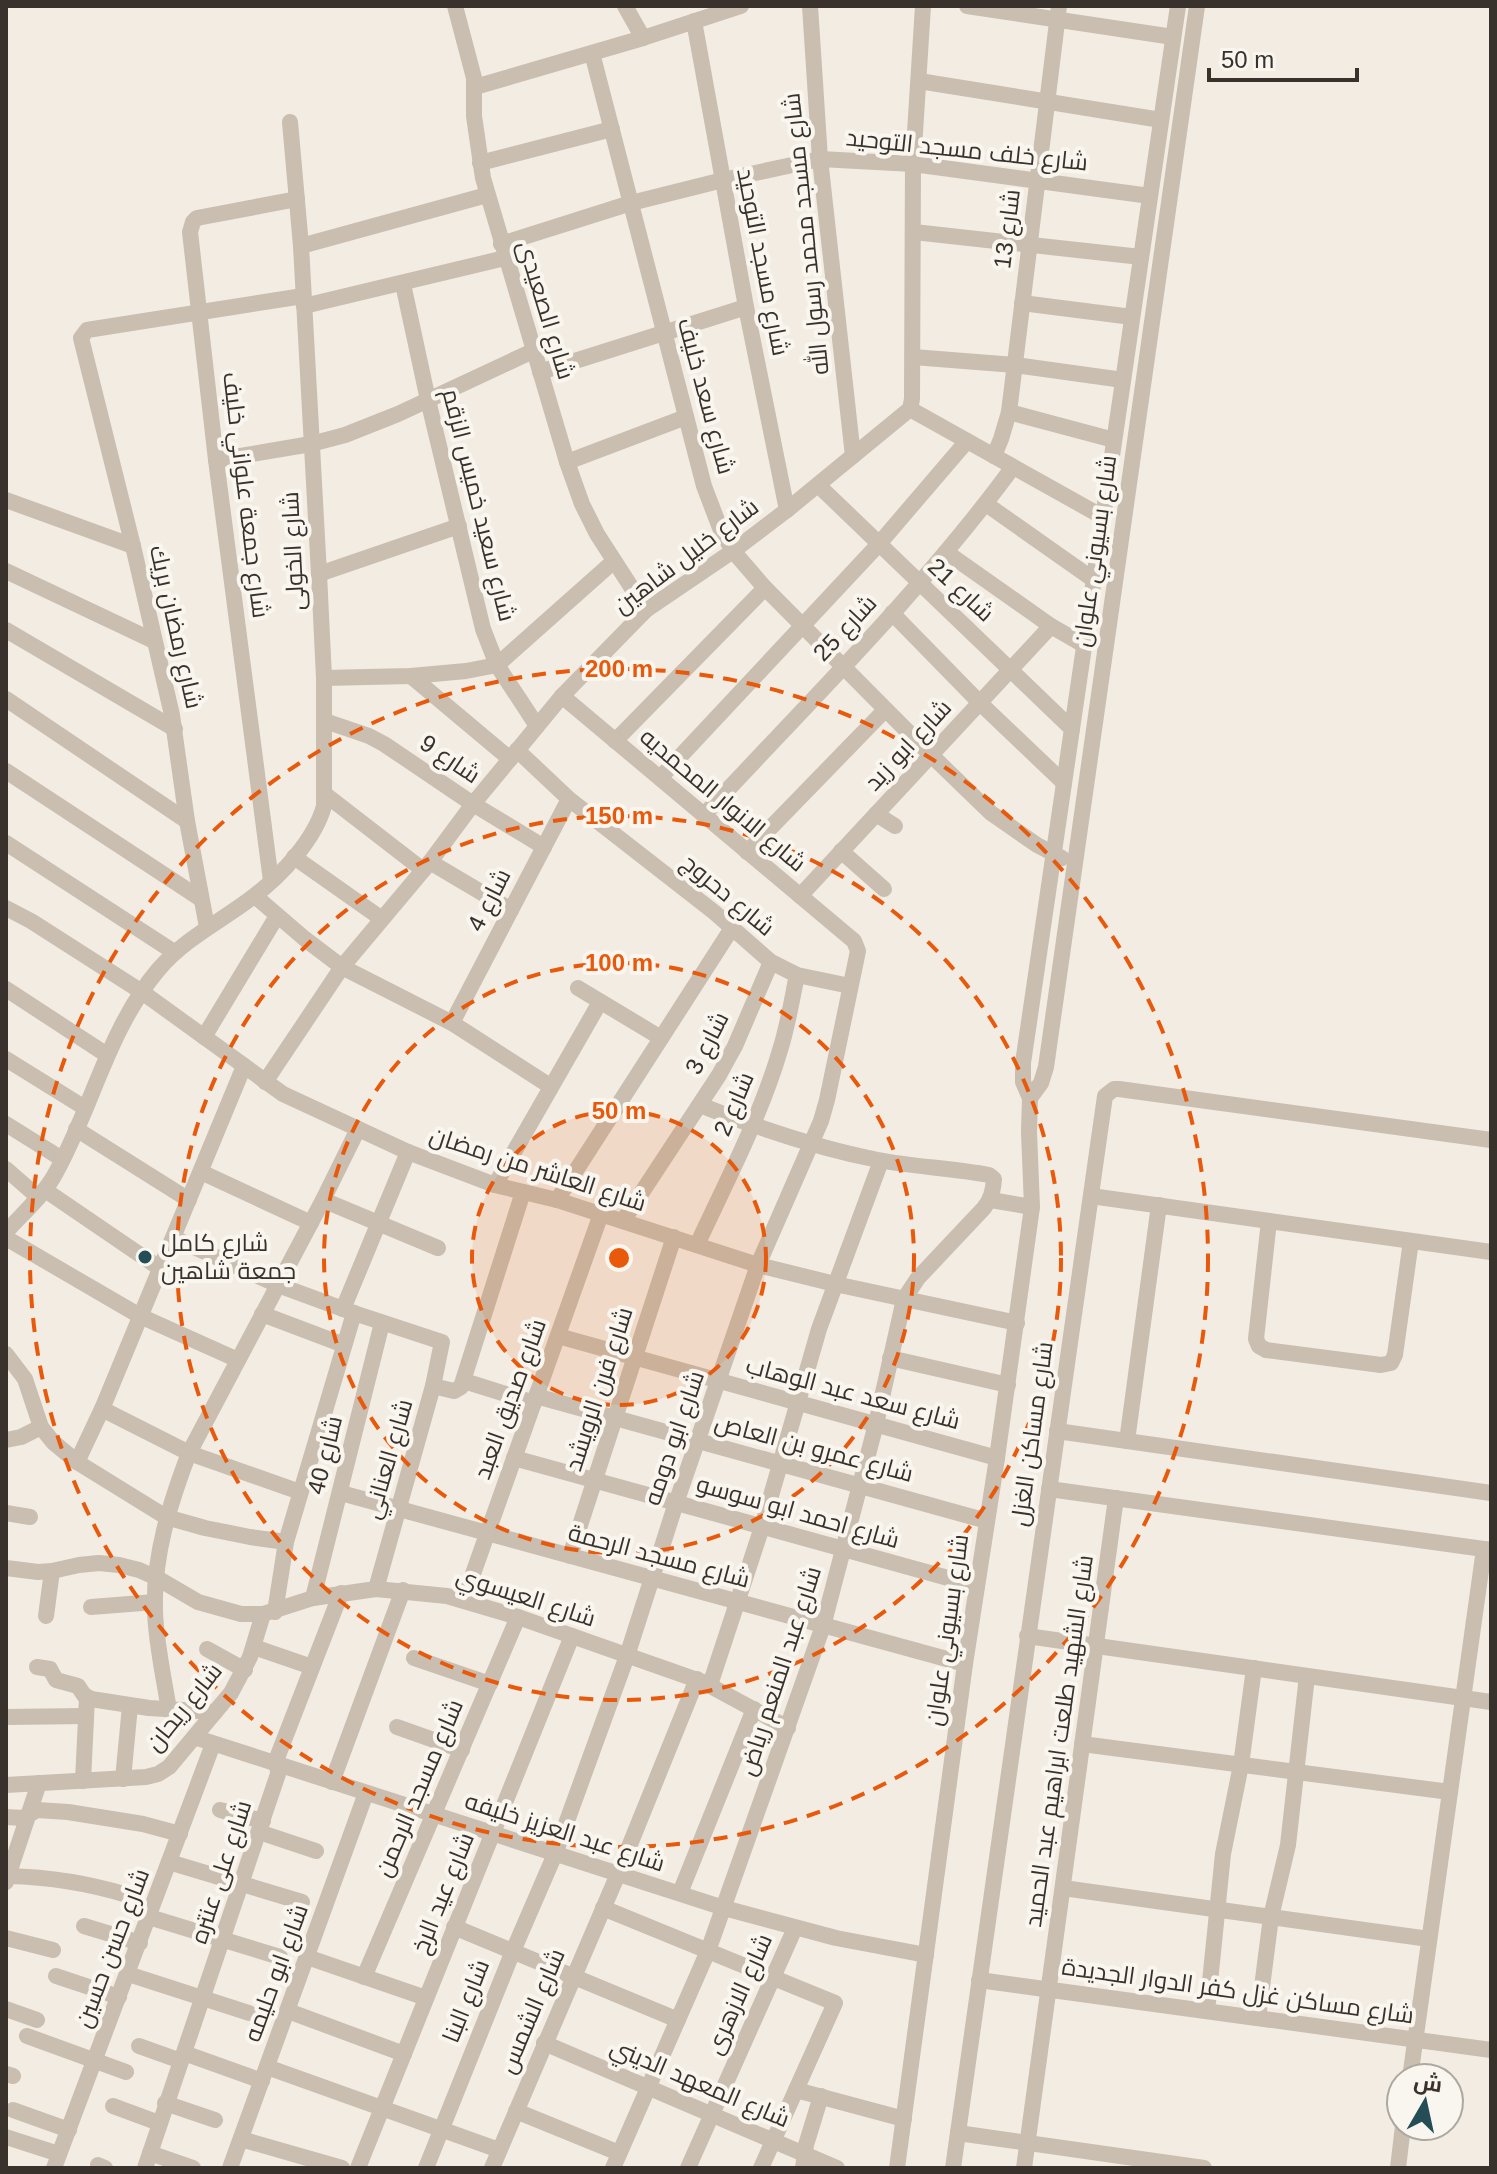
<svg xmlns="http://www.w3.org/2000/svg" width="1497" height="2174" viewBox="0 0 1497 2174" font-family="Arial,Cairo,sans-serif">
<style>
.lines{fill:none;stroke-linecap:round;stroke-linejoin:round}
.street{stroke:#c9beaf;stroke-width:16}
.ring{fill:none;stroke:#e8590c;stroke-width:4;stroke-dasharray:14 10}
.poi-dot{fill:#254d56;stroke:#f9f6ef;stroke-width:3}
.labels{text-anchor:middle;stroke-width:8;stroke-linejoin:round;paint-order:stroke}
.street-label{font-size:24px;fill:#39322c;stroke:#f9f6ef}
.poi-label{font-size:24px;fill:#39322c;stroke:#f9f6ef;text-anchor:start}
.centre{fill:#e8590c;stroke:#f9f6ef;stroke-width:4}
.ring-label{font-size:24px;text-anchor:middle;font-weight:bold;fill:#e8590c;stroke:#f9f6ef;stroke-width:8;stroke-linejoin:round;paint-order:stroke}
</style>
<rect width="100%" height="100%" fill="#f2ece2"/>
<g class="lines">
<g class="street">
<path d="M455,6l19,72v38l9,62 84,284 15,42 15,30 49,76"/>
<path d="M625,6l18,32"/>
<path d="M810,6l10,153 33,297"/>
<path d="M967,6l206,31"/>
<path d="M694,21l52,286 41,203"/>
<path d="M592,53l112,433 16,42 13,23 32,37 166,167 60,58 46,32 25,13"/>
<path d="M919,81l242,39"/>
<path d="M475,87l168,-49 98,-32"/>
<path d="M480,163l132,-34"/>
<path d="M914,232l227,25"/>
<path d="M501,244l130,-41 92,-23 97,-21 93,5 237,32"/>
<path d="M301,246l186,-51"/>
<path d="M403,284l25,116 55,229 14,36 40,61"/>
<path d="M1022,303l110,14"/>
<path d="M304,306l201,-48"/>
<path d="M913,357l102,8 108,15"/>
<path d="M540,372l206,-65"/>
<path d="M910,409l193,108"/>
<path d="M1009,412l105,28"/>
<path d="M994,456l7,-17 8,-27 50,-406"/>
<path d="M216,460l95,-16 34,-9 53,-21 135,-63"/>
<path d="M567,462l119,-45"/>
<path d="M818,485l254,244"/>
<path d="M6,500l127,46"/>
<path d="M986,504l108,76"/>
<path d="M946,552l105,74 33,19"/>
<path d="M6,571l148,70"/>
<path d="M319,574l140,-48"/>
<path d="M892,613l88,90 84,80"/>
<path d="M6,630l169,99"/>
<path d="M411,676l99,83"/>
<path d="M324,678l87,-2 55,-5 31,-6 117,-104"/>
<path d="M6,699l181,122"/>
<path d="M325,721l44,15 15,8 89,60 71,43"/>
<path d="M615,741l150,-153"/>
<path d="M517,750l52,49 145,113 57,50 26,13 53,11"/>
<path d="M6,771l195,128"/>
<path d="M660,778l218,-233 89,-104"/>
<path d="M326,795l97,75"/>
<path d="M876,814l19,12"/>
<path d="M704,815c105,-113 217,-223 309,-348"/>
<path d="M6,843l168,109"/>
<path d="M841,851l43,38"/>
<path d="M747,852l138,-142"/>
<path d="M294,857l88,62"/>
<path d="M430,862l81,48"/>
<path d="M271,881l-55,-421 -26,-228 3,-10 4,-4 100,-19"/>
<path d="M255,896l50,43 37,28 110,56 98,63"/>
<path d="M800,896l251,-270"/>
<path d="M6,908l25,13 111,71 141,102 125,58 87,33 62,15 201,65 77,19 182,39"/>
<path d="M207,927l-20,-106 -15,-106 -39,-169 -52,-208 6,-8 216,-34"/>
<path d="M578,988l83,50"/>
<path d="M6,989l101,66"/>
<path d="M452,1023l117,-224"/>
<path d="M204,1037l73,-121"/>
<path d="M6,1059l79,49"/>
<path d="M265,1082l77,-115 88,-105 43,-58 89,-108 84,-86 87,-59 54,-41 123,-101 2,-10 1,-235 10,-158"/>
<path d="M1030,1098l11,-15 5,-16 151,-1061"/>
<path d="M6,1124l56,35"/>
<path d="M76,1129l113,71"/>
<path d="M6,1169l32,28"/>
<path d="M201,1172l110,51"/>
<path d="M495,1185l105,-183"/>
<path d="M45,1190l116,79"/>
<path d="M1091,1196l400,56"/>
<path d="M323,1200l115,48"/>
<path d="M557,1200l175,-272"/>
<path d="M991,1200l41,7"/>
<path d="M623,1221l96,-146 16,-29 36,-84"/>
<path d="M1269,1221l-13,118 3,7 7,4 115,15 10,-2 4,-8 16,-114"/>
<path d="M6,1232c16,-18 36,-35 48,-56 38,-67 53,-145 104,-206 27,-32 64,-49 96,-74 28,-21 61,-57 70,-90v-128l-5,-104 -18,-328 -11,-124"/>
<path d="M6,1238l134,78 98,44"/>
<path d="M174,1238l104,47 76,28 88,29 -9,44 -57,203"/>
<path d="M697,1245c30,-65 64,-129 84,-198 7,-23 11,-48 16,-72"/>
<path d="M343,1309l65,-157"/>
<path d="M262,1314l82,31"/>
<path d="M558,1336l439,122"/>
<path d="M6,1354l19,25 16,48 12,15 24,20 89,55 39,11 45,9 36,5"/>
<path d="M890,1358l118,27"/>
<path d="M464,1381l70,22"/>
<path d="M433,1386l21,5 7,-4 62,-195"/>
<path d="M536,1396l451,125"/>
<path d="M102,1409l87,44 111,39"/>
<path d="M1057,1431l434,62"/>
<path d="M6,1440l15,-3 20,-10"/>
<path d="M1127,1441l32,-236"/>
<path d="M514,1458l463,128"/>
<path d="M77,1462l25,-53 142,-343"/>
<path d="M1049,1489l442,61"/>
<path d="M341,1493l624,171"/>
<path d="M6,1513l24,4"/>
<path d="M570,1556l104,-319"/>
<path d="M6,1568l32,4 14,-1 27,-6 20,-2 20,2 20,5 18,8 41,24 43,12h22l50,-16 63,-9 71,7 71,21 185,65 85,46"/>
<path d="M313,1598l69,-275"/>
<path d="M464,1599l137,-385"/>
<path d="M91,1607l64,-5"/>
<path d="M275,1612l11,-70 68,-229"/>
<path d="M46,1616l6,-45"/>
<path d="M1027,1636l464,66"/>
<path d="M254,1647l58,20"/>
<path d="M207,1649l38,21"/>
<path d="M414,1658l76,26"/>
<path d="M37,1667l13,2 6,11 22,6 6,9 7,4 58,9 66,4"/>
<path d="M710,1685l52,-158 57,-198 62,-168"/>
<path d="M169,1710c-5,-32 -13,-66 -14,-99 -2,-55 15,-108 34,-158l134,-253 35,-71"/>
<path d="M6,1717l80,-1"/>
<path d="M397,1727l65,23"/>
<path d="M194,1737l530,171 112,30 90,17"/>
<path d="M1082,1744l368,48"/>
<path d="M123,1779l7,-73"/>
<path d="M83,1781l4,-83"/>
<path d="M332,1782l71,-192"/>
<path d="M6,1785l140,-8 12,-3 11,-7 62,-74 19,-36 13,-43"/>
<path d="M220,1810l43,11"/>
<path d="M6,1817l17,1 14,-8 31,2 75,12 37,10"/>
<path d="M259,1832l57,19"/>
<path d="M169,1862l133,40"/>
<path d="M8,1876c41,1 80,7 119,19"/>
<path d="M6,1882l33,-99"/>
<path d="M1063,1888l366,51"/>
<path d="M680,1893l74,-184"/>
<path d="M603,1908l232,95 -74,165"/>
<path d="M149,1917l131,40"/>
<path d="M84,1926l56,17"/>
<path d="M454,1927l224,93"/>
<path d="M6,1938l47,12"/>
<path d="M307,1957l119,41"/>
<path d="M128,1974l121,39"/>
<path d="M56,1976l63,21"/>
<path d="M364,1977l154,-360"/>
<path d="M979,1980l512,70"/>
<path d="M6,2009l31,11"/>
<path d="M288,2011l116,43"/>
<path d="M1207,2011l16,-157 18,-89 13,-97"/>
<path d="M1258,2018l13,-101 17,-72 19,-169"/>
<path d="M27,2036l99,36"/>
<path d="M544,2043l293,125"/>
<path d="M139,2046l42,15"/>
<path d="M184,2053l78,28"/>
<path d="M267,2067l232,83"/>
<path d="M6,2074l7,2"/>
<path d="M1410,2078l74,-529"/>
<path d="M796,2090l108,29"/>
<path d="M165,2103l50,17"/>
<path d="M113,2106l46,17"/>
<path d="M13,2110l56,20"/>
<path d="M516,2111l103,42"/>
<path d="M958,2133l246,35"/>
<path d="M6,2137l53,17"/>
<path d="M241,2139l101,29"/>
<path d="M150,2153l43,15"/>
<path d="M98,2165l7,3"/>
<path d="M54,2168l159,-424"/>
<path d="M145,2168l133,-394 -1,-16 64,-165"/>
<path d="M230,2168l136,-375"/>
<path d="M358,2168l214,-532"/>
<path d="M426,2168l87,-217 42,-97 72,-198 49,-153 82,-238 63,-144 6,-21 31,-149 -4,-10 -292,-245"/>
<path d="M492,2168l126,-294 79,-195"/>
<path d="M613,2168l95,-217 115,-325 53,-202 28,-125 14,-21 66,-70c7,-9 9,-17 10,-29l-5,-4c-36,-7 -74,-8 -111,-15 -61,-12 -120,-32 -178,-55"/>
<path d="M688,2168l107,-240"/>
<path d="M803,2168l3,-23 15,-49"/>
<path d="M897,2168l68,-504 32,-206 35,-251 -3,-75 1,-34 -7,-16v-19l155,-1057"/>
<path d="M953,2168l152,-1072 9,-7h5l372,51"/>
<path d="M1024,2168l92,-670"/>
<path d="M1398,2168l5,-42"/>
</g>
</g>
<circle cx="619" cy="1258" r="147" fill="#e8590c" fill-opacity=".12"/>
<g class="ring">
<circle cx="619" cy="1258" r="147"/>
<circle cx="619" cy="1258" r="295"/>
<circle cx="619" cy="1258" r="442"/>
<circle cx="619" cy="1258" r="589"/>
</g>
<circle class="poi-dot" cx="145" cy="1257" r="8"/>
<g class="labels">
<g class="street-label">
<text transform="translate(967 150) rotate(6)" y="8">شارع خلف مسجد التوحيد</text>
<text transform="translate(1007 229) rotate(-83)" y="8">شارع 13</text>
<text transform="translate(806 234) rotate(-96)" y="8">شارع مسجد محمد رسول الله</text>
<text transform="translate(763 262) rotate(79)" y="8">شارع مسجد التوحيد</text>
<text transform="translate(546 310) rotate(73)" y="8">شارع الصعيدى</text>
<text transform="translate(706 396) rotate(75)" y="8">شارع سعد خليف</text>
<text transform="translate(246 495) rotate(83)" y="8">شارع جمعة علواني خليف</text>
<text transform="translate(479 505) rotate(76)" y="8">شارع سعيد خميس الزقم</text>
<text transform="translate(293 551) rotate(-93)" y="8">شارع الخولى</text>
<text transform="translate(1095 551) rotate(-82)" y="8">شارع بسيوني علوان</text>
<text transform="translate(686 556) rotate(-37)" y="8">شارع خليل شاهين</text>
<text transform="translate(961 590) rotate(43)" y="8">شارع 21</text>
<text transform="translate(176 627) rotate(77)" y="8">شارع رمضان بريك</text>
<text transform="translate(845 628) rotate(-47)" y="8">شارع 25</text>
<text transform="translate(908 745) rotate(-47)" y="8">شارع ابو زيد</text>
<text transform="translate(450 759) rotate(34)" y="8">شارع 9</text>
<text transform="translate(723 800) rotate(40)" y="8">شارع الانوار المحمديه</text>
<text transform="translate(728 895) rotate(40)" y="8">شارع دحروج</text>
<text transform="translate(489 900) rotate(-63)" y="8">شارع 4</text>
<text transform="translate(707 1043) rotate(-63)" y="8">شارع 3</text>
<text transform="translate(734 1104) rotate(-67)" y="8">شارع 2</text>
<text transform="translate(538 1169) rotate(18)" y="8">شارع العاشر من رمضان</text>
<text transform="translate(599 1389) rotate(-72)" y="8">شارع فرن الرويشد</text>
<text transform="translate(853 1393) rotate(15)" y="8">شارع سعد عبد الوهاب</text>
<text transform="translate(510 1399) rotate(-70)" y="8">شارع صديق العبد</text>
<text transform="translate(1032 1434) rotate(-82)" y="8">شارع مساكن الغزل</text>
<text transform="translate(674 1438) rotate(-71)" y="8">شارع ابو دومه</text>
<text transform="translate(814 1448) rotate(15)" y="8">شارع عمرو بن العاص</text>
<text transform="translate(325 1455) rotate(-76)" y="8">شارع 40</text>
<text transform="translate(388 1459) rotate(-74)" y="8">شارع العناني</text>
<text transform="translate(798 1512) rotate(16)" y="8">شارع احمد ابو سوسو</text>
<text transform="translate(659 1556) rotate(15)" y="8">شارع مسجد الرحمة</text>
<text transform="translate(526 1597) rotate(18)" y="8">شارع العيسوي</text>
<text transform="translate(947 1630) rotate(-82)" y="8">شارع بسيوني علوان</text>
<text transform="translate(780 1671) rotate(-72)" y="8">شارع عبد المنعم رياض</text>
<text transform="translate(184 1707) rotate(-51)" y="8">شارع ريحان</text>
<text transform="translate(1059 1741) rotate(-82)" y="8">شارع الشهيد طلعت ابراهيم عبد الحميد</text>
<text transform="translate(419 1788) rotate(-67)" y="8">شارع مسجد الرحمن</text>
<text transform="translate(565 1832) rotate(18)" y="8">شارع عبد العزيز خليفه</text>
<text transform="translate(221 1872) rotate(-72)" y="8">شارع على عنتره</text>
<text transform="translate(443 1893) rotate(-68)" y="8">شارع عيد الرخ</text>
<text transform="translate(112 1948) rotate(-69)" y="8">شارع حسن حسين</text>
<text transform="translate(276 1973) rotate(-70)" y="8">شارع ابو حليمه</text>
<text transform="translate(1238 1991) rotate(8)" y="8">شارع مساكن غزل كفر الدوار الجديدة</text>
<text transform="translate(739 1994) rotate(-66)" y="8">شارع الازهرى</text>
<text transform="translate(466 2001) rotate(-68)" y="8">شارع البنا</text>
<text transform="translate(532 2011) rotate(-67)" y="8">شارع الشمس</text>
<text transform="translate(700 2083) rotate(23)" y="8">شارع المعهد الديني</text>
</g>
<g class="poi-label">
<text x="161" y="1251">شارع كامل<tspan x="161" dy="28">جمعة شاهين</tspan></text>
</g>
</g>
<circle cx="619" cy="1258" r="12" class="centre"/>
<g class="ring-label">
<text x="619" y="677">200 m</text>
<text x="619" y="824">150 m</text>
<text x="619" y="971">100 m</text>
<text x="619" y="1119">50 m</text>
</g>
<rect width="1497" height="2174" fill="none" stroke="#39322c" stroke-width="16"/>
<g transform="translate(1425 2102) rotate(9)"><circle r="38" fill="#f9f6ef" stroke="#aca8a1" stroke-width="2"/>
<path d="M0-6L14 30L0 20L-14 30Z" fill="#254d56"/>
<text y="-12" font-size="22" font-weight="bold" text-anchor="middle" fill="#39322c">ش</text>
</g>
<path d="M1209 68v12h148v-12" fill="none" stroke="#39322c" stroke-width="4"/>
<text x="1221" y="68" font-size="24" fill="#39322c" stroke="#f9f6ef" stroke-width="6" paint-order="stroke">50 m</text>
</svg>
